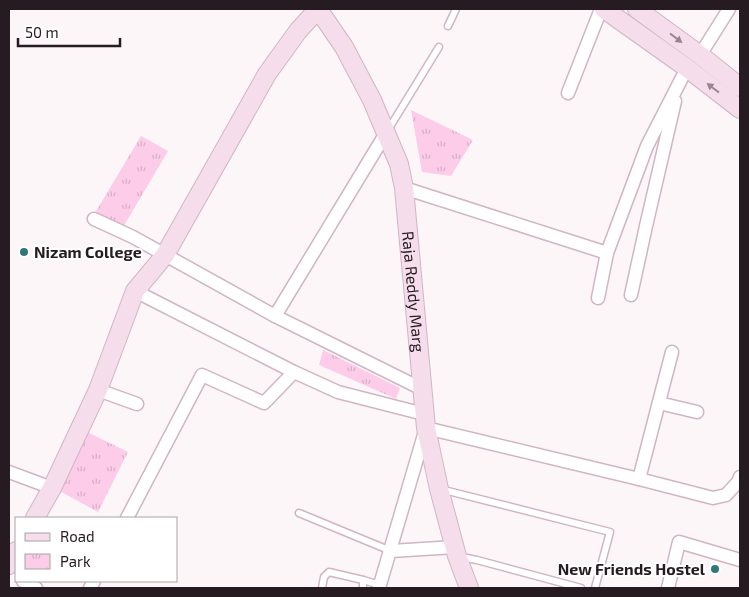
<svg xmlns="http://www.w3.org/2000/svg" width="749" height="597" viewBox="0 0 749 597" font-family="'Exo 2',sans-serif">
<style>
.park{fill:url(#park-tufts)}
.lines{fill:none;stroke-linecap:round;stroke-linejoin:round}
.lane-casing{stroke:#d1b5c5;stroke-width:9}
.street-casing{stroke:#d1b5c5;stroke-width:15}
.secondary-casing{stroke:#d1b5c5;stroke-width:20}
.lane{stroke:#fff;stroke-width:6}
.street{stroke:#fff;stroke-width:12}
.secondary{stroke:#f5ddec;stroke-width:18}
.oneway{fill:#978691}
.poi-dot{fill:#2f7876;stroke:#fff;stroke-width:2}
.labels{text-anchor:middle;stroke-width:4;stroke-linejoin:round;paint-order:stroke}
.poi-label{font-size:16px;font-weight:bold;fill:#251b21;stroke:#fff;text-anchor:start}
.street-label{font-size:16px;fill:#251b21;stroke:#fff}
</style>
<defs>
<pattern id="park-tufts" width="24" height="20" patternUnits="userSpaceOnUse" patternTransform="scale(1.25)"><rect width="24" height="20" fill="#fccce8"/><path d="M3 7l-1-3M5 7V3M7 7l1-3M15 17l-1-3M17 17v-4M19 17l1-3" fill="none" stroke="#d8afc7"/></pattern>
</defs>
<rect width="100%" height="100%" fill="#fcf6f9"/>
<g class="park">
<path d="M411,110l62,30 -22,36 -29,-4z"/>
<path d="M141,136l27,15 -46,78 -27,-16z"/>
<path d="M323,350l77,38 -4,11 -77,-34z"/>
<path d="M85,431l43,21 -30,60 -42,-23z"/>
</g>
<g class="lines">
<defs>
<g id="lane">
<path d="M448,26l8,-17"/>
<path d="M388,130l51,-83"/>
<path d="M440,489l170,43 -15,56"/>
<path d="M299,513l92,38"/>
<path d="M461,557l16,3 104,28"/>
<path d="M363,580l17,5"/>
<path d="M322,588l2,-11 5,-5 34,8v8"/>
</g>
<g id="street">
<path d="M700,55l29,-46"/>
<path d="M568,93l33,-84"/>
<path d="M404,188l203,65"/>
<path d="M94,219l39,18 142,79 111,-183"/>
<path d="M135,291l159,81 44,20 86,22"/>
<path d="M631,295l15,-69 29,-125"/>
<path d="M598,298l9,-45 40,-107 40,-78"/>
<path d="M275,316l147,73"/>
<path d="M98,390l39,14"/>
<path d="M659,403l38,9"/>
<path d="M9,472l43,16"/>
<path d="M639,479l33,-127"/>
<path d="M127,518l75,-143 62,28 30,-31"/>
<path d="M391,551l64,-4"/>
<path d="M23,581l13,7"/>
<path d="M90,588l4,-7"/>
<path d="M379,588l47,-160 213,51 74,19 13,-3 12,-13 2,-5"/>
<path d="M668,588l11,-46 61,18"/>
</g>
<g id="secondary">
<path id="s1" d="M318,9l26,38 28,53 27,64 5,24 22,240 13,61 18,67 12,32"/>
<path d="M604,9l83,59 53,41"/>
<path d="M637,9l63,46 40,32"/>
<path d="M35,518l17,-30 46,-98 37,-99 30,-36 102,-181 31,-43 20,-22"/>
<path d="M9,565l7,-14"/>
</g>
</defs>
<use href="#lane" class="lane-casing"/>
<use href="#street" class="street-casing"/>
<use href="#secondary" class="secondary-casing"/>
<use href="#lane" class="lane"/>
<use href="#street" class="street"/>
<use href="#secondary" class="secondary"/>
</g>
<defs><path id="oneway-solid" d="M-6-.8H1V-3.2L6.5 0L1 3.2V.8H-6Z" transform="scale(1.25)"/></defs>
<g class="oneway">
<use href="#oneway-solid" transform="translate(676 38) rotate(37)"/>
<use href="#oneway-solid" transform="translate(713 88) rotate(-143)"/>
</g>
<g class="poi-dot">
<circle cx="24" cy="252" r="5"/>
<circle cx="715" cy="569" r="5"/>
</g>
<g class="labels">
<g class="poi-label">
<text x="34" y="258">Nizam College</text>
<text x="705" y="575" text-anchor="end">New Friends Hostel</text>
</g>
<g class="street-label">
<text dy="6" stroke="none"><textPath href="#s1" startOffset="304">Raja Reddy Marg</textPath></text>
</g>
</g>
<rect width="749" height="597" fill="none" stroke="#251b21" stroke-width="20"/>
<rect x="15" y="517" width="162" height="65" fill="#ffffff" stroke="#a8a4a6"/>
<rect x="25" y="533" width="25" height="8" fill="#f5ddec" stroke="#a8a4a6"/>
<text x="60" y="542" font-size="15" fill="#251b21">Road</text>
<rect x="25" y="554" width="25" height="15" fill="url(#park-tufts)" stroke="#a8a4a6"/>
<text x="60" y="567" font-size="15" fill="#251b21">Park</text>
<path d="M18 38v8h102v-8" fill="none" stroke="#251b21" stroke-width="2.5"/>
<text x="25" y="38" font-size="15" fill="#251b21" stroke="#ffffff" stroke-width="4" paint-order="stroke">50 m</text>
</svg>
